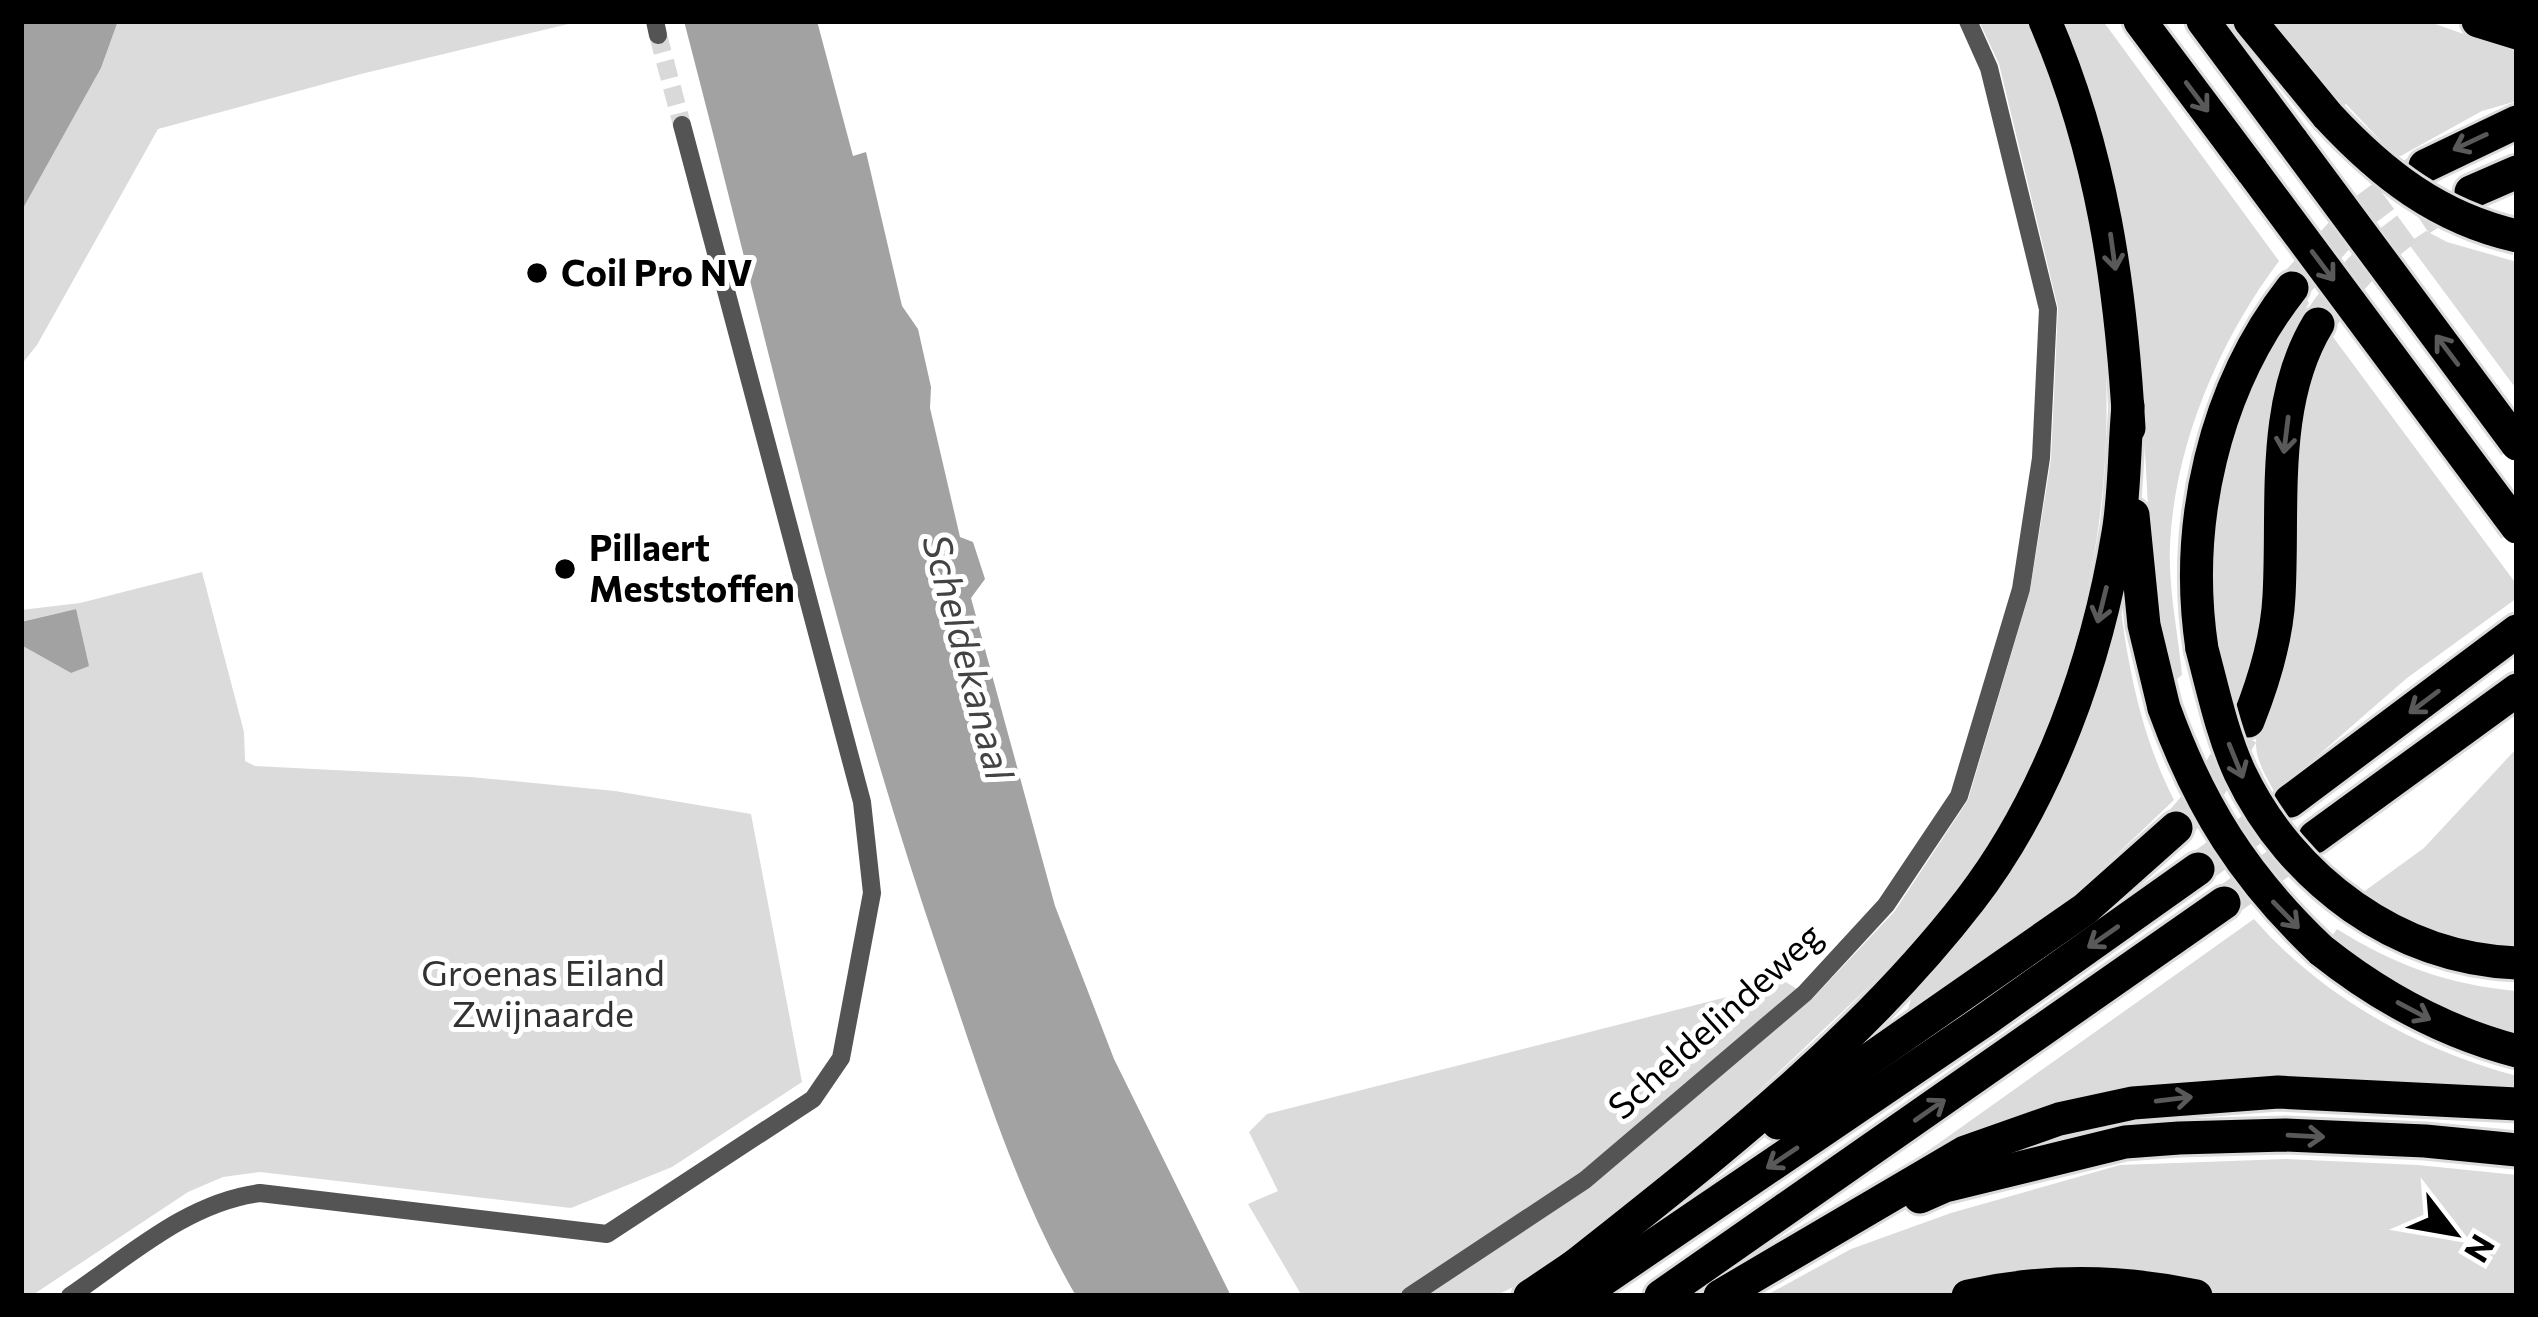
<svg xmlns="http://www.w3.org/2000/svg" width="2538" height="1317" viewBox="0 0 2538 1317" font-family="Commissioner,sans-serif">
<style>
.green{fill:#dbdbdb}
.water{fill:#a2a2a2}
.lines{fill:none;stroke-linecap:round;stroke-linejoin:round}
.street-tunnel{stroke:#d9d9d9;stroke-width:18;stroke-dasharray:18 9;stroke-linecap:butt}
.highway-tunnel{stroke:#d9d9d9;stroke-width:33;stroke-dasharray:33 16;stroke-linecap:butt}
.highway-casing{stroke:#dbdbdb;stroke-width:39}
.street{stroke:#545454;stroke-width:18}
.highway{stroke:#000;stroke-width:33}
.highway-bridge-casing{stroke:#dbdbdb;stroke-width:39;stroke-linecap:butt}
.highway-bridge{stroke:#000;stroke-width:33}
.oneway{stroke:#595959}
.poi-dot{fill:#000;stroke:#fff;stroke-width:4.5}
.labels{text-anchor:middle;stroke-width:10;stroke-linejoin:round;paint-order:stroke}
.poi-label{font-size:36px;font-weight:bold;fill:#000;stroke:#fff;text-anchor:start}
.park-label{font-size:36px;fill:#323232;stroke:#fff}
.street-label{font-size:36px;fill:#000;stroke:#fff}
.water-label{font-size:39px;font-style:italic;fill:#434343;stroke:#fff}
</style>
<rect width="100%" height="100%" fill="#fff"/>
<g class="green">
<path d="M118,21h463l-220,53 -203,55 -121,216 -16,20v-153l80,-144z"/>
<path d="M1979,21h46c122,279 113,610 -66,864 -39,54 -88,100 -136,145 -42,40 -83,80 -128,116 -35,28 -169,145 -203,150 -17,3 -37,0 -54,0 -46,0 -91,0 -136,0l-54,-92 30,-13 -29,-59 18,-18 519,-132 26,17 82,-87 74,-112 62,-209 21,-132 7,-151 -59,-244z"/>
<path d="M2058,21h45l176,240c-60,80 -104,183 -109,284 -2,42 8,88 12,130l-11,9 -19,-103 -9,-167z"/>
<path d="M2266,21h161l90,32v48l-35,10 -85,47 -51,-54 -8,5z"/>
<path d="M2426,231l21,11 70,20v128l-109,-147z"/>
<path d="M2306,299l3,4c-57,90 -40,195 -49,296 -3,37 -13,72 -25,107 -6,-27 -14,-54 -18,-82 -14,-112 21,-235 89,-325z"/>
<path d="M2327,329l190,256v13l-110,80 -132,115c-21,-38 -26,-48 -8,-88l39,-325z"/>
<path d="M202,572l42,160 1,29 10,5 216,11 144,14 136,23 51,268 -130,85 -101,41 -311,-36 -37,5 -35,15 -157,104h-10v-651l50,28 5,-64 -55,13v-12l59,-7z"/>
<path d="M2118,585c8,74 22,149 56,215l-100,95 -166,114 7,-24 67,-81z"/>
<path d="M2517,748v199c-57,-7 -107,-22 -155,-54l62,-45z"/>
<path d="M2254,919c68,78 164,131 263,157v14l-239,-13 -147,13 -237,85z"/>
<path d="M2337,929c57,36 112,56 180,62v43c-69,-18 -130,-53 -185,-98z"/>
<path d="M2286,1159l132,6 99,10v121h-752l86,-47 100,-36 169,-48z"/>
</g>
<g class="water">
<path d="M21,21h97l-17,47 -80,144z"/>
<path d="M684,21h133l36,135 13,-4 36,154 16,23 13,58 -1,21 30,129 13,5 12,37 -14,19 84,308 59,153 117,237h-155c-61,-105 -96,-223 -135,-337 -105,-307 -175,-625 -257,-938z"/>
<path d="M76,609l13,57 -18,7 -50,-28v-23z"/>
</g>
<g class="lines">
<path class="street-tunnel" d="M658,35l24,90"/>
<g class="highway-tunnel">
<path d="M2292,288l65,-72 66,-49"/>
<path d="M2318,324c35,-56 86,-101 146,-129"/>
<path d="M2176,828l30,-35 36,-59"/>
<path d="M2198,869l91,-67"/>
<path d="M2224,903l91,-66"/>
</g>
<defs>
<g id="highway">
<path d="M2045,21c57,131 76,266 84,407"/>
<path d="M2140,21l113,151"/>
<path d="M2203,21l90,121"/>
<path d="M2250,21l78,95"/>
<path d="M2478,21l39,12"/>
<path d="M2425,166l92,-44"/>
<path d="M2471,192l46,-20"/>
<path d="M2133,515l11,110 20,83"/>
<path d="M2202,649c-19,-125 12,-261 90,-361"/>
<path d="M2248,721c16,-40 29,-82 31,-125 5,-89 -9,-193 39,-272"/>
<path d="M2290,801l227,-170"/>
<path d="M2315,837l202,-147"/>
<path d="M2321,950c59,47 123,82 196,101"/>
<path d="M1778,1123l307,-214 91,-81"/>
<path d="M1920,1197l25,-11 180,-44 54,-4 106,-3 140,6 92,9"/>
<path d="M1571,1269c141,-112 288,-225 399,-369 79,-103 127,-239 148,-367 7,-41 6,-85 10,-127"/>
<path d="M1530,1296l58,-39"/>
<path d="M1579,1296l406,-276 213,-151"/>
<path d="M1661,1296l563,-393"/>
<path d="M1720,1296l245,-144 94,-33 74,-16 145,-11 239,12"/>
<path d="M1968,1296c76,-17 153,-16 228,0"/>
</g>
</defs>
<use href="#highway" class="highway-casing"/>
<g class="street">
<path d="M655,21l3,14"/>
<path d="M70,1296c59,-40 118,-94 190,-103l347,41 206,-135 28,-41 31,-165 -10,-91 -180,-677"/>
<path d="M1410,1296l175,-116 220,-187 81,-88 73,-109 62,-207 20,-131 7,-149 -59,-241 -21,-47"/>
</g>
<use href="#highway" class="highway"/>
<defs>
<g id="highway-bridge">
<path d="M2328,116c54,58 110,102 189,120"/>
<path d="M2293,142l224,302"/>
<path d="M2253,172l264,355"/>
<path d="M2202,649c11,41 20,85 38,124 51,107 158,186 277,190"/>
<path d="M2164,708c36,99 80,169 157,242"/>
</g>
</defs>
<use href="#highway-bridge" class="highway-bridge-casing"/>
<use href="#highway-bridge" class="highway-bridge"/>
</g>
<defs><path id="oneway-shaft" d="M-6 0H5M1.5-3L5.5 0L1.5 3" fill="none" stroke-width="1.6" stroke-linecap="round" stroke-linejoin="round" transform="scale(3)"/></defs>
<g class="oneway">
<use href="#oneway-shaft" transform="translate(2197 97) rotate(53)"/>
<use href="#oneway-shaft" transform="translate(2470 142) rotate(155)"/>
<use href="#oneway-shaft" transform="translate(2113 252) rotate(82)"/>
<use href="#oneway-shaft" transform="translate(2323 266) rotate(53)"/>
<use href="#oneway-shaft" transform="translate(2447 350) rotate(-127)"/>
<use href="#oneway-shaft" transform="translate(2286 435) rotate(97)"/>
<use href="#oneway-shaft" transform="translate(2102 605) rotate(104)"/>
<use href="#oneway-shaft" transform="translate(2424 702) rotate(143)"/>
<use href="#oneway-shaft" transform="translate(2236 761) rotate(68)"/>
<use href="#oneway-shaft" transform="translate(2286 915) rotate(46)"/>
<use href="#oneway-shaft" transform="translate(2103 937) rotate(145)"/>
<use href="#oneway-shaft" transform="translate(2414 1011) rotate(28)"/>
<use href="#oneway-shaft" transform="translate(2174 1099) rotate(-7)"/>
<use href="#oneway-shaft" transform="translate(1930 1110) rotate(-35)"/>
<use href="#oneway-shaft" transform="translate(2306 1136) rotate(3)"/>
<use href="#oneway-shaft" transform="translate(1782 1158) rotate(146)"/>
</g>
<g class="poi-dot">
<circle cx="537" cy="273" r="12"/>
<circle cx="565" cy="569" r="12"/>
</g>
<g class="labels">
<g class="poi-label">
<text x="561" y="286">Coil Pro NV</text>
<text x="589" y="561">Pillaert<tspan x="589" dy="41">Meststoffen</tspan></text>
</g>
<g class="park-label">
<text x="543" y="986">Groenas Eiland<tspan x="543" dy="41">Zwijnaarde</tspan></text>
</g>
<g class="street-label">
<text transform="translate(1715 1021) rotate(-42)" y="13">Scheldelindeweg</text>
</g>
<g class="water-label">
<text transform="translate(968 657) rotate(75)" y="14">Scheldekanaal</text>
</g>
</g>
<rect width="2538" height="1317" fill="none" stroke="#000000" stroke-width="48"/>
<g transform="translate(2454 1233) rotate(121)" stroke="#ffffff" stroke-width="9" paint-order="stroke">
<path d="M0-9L21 45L0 30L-21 45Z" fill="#000000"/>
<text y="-18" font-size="33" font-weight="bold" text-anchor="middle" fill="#000000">N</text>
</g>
</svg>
